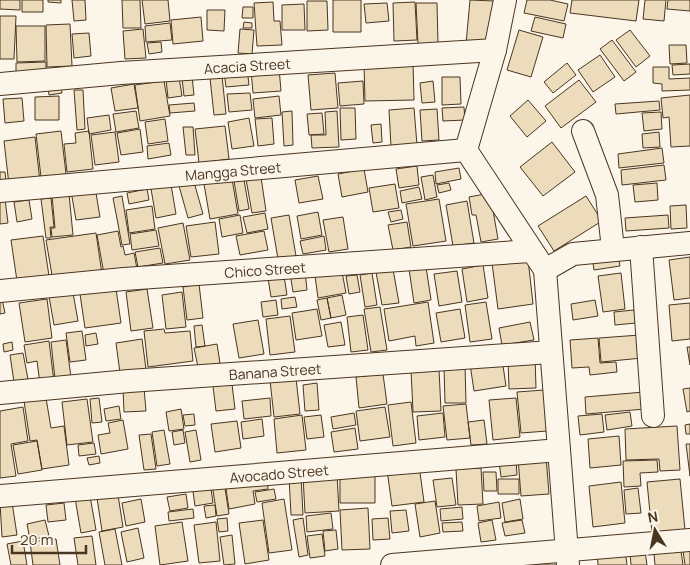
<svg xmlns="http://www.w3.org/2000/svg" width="690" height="565" font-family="Manrope,sans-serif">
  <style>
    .building { fill: #ecdcbc; stroke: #4a3520 }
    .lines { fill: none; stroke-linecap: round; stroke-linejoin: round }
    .minor-casing { stroke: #4a3520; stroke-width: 24 }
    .minor { stroke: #fbf6e9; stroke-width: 22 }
    .labels { text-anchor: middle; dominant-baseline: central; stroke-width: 4; stroke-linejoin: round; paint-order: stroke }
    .street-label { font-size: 14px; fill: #4a3520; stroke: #fbf6e9 }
  </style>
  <rect width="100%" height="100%" fill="#fbf6e9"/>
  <path class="building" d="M0 0H20V10L0 9Z
    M22 0H43V12H22Z
    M48 0H61V3L48 2Z
    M72 0H85L86 20 74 21Z
    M122 0H140L141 28H123Z
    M142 0H168L170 21 145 24Z
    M333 0H361V32H333Z
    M470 0 494 1 490 46 466 44Z
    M527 0H550L568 4 564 21 524 13Z
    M572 0H639L636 21 570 13Z
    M645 0H666L664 21 643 19Z
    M668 0H690V11L667 9Z
    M307 1H327L328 30 307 31Z
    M273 2 274 21H280L282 45 257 46 254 3Z
    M415 2 417 40 394 41 393 3Z
    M387 3 389 21 366 23 364 4Z
    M416 3H437L438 43 418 44Z
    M304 4 305 30H282V5Z
    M243 7H253V18H242Z
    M207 10H225L224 31 207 30Z
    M0 16H16L14 59H0Z
    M201 17 203 41 173 44 171 20Z
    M535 17 566 24 563 38 531 31Z
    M244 22 252 23V28H243Z
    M170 23 172 40 146 42 145 26Z
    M70 24 72 66 47 67 46 25Z
    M16 26H45V61L17 62Z
    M143 29 146 58 125 59 123 31Z
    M240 29 254 30 252 54 238 53Z
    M519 30 543 37 531 77 507 70Z
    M630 30 650 56 636 67 616 40Z
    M89 33 91 56 74 58 72 34Z
    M612 40 636 72 624 81 600 49Z
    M161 42 162 52 149 54 147 43Z
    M669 45H686L687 63 670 64Z
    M600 55 615 77 593 92 578 70Z
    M46 62V72L16 73V63Z
    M413 63 414 100 365 101 364 64Z
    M567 63 576 75 553 93 544 82Z
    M690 64V74L673 75 672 65Z
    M653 67H669V79L690 78V90L662 91V84L653 83Z
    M247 68 249 85 226 87 224 71Z
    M279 68 281 91 253 93 251 70Z
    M335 73 338 108 311 110 308 75Z
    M192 76 194 95 184 96 182 78Z
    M222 76 226 114 214 115 210 78Z
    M179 77 182 96 168 98 166 79Z
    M442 77H460L461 104 442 105Z
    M579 80 596 102 561 128 545 106Z
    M164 81 170 116 140 121 135 85Z
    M363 81 364 104 340 106 338 83Z
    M433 81 435 102 422 103 420 83Z
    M134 84 138 108 115 111 111 88Z
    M61 86 62 93 49 95 48 87Z
    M74 90H83L85 129 77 130Z
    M250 93 252 110 229 112 227 94Z
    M690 95V146L671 147 669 117 663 118 661 98Z
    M59 96V120H35V97Z
    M279 96 281 115 255 118 253 99Z
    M22 98 24 121 5 123 3 99Z
    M528 100 546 121 527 137 510 116Z
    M659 101 660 110 616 114 615 104Z
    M194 103 195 111 170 113 169 105Z
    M464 107 465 120 443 121 442 108Z
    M340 108H355L356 139 341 140Z
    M414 108 417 145 391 147 389 110Z
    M437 109 439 140 422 141 420 110Z
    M136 111 139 128 116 132 113 114Z
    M292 111 293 145 284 146 282 112Z
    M337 111 339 147 312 148 311 135H326L325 112Z
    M661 112 662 129 644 131 642 113Z
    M322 113 324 134 309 135 307 114Z
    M109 115 111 130 89 134 87 118Z
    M249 118 254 146 232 149 228 122Z
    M272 118 274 144 258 146 255 119Z
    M165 119 168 141 148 144 145 122Z
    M381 124 382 142 373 143 371 125Z
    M225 126 229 159 199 163 195 129Z
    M183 127H193L195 155H186Z
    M140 129 143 152 121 155 117 133Z
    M61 131 66 174 41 177 36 134Z
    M89 131 93 169 67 172 64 144 76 143 75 133Z
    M115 132 119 162 95 165 91 135Z
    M659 132 660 147 643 148 642 134Z
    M35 137 40 182 9 185 4 141Z
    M552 142 575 172 543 196 520 167Z
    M169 143 171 155 148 159 147 146Z
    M662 148 664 163 619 168 618 154Z
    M664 165 666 180 622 185 621 170Z
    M417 166 419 185 399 188 396 169Z
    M459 168 461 179 436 184 435 172Z
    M364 169 368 192 342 197 338 174Z
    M0 172H5L6 181 0 182Z
    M243 174 249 209 239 211 233 175Z
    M433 175 437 197 425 200 421 177Z
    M318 176 323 199 299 203 295 180Z
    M261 177 266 211 252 213 246 179Z
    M170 179 176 214 156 218 150 183Z
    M232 179 238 214 210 219 204 184Z
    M194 182 203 214 188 218 179 186Z
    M449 183 451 190 439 193 437 185Z
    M657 183 658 200 635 202 633 185Z
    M395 184 399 208 373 212 369 188Z
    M95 187 100 217 76 220 71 191Z
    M419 187 422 199 402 203 400 191Z
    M147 189 149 200 129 204 127 193Z
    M490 193 498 239 481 242 476 215H472L469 197Z
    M69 194 73 235 52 237 51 228H55L52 196Z
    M122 196 130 244 122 245 113 198Z
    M586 196 602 221 554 251 538 226Z
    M51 198 54 227H50L51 238H46L41 199Z
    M5 199 8 223 0 224V200Z
    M439 199 446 241 413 246 406 204Z
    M29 200 32 219 17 222 14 202Z
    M467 201 474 243 453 246 446 205Z
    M686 205 687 228 671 229 670 206Z
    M152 206 155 229 129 233 126 210Z
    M401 210 403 219 391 222 388 212Z
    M318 212 322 235 301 239 297 216Z
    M265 213 268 229 247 233 243 217Z
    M240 215 243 233 222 237 219 219Z
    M289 215 296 256 278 259 271 218Z
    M668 215 669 228 626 231 625 218Z
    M343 217 348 249 329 252 323 220Z
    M215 222 219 254 191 257 186 226Z
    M407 222 411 247 393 250 388 225Z
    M183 223 190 260 165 264 158 228Z
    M156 230 159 246 132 250 130 234Z
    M118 231 121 247 123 246 125 255 134 253 137 269 104 274 97 235Z
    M264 231 268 250 240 255 236 236Z
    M96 233 102 274 53 281 46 240Z
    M43 236 49 276 17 281 11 240Z
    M324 236 326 250 303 254 300 241Z
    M160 248 163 263 138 267 135 252Z
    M618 253 620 266 594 270 592 256Z
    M690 257V298L674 300 669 260Z
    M528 259 533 304 498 309 492 263Z
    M425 260 431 300 414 303 408 262Z
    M483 265 488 298 467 302 462 269Z
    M393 269 399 303 382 305 376 272Z
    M305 271 307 290 293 292 290 273Z
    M457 271 462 302 439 306 434 274Z
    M342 272 346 293 318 298 315 276Z
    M372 273 377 305 365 307 360 275Z
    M621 273 625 309 603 312 598 276Z
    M357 275 360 292 349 294 346 276Z
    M284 276 287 295 271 297 268 278Z
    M199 284 203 318 187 320 183 287Z
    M72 287 78 321 54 325 48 291Z
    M116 289 121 323 85 328 80 294Z
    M147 289 153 328 131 331 126 292Z
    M182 292 186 327 166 329 162 295Z
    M342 295 346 315 331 318 327 298Z
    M295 297 297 307 282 309 281 299Z
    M327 298 331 318 321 320 317 300Z
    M0 299H2L5 313 0 314Z
    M47 299 52 338 25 342 19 303Z
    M276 300 278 315 263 317 261 302Z
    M595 300 598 316 573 320 571 304Z
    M428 302 434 343 416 346 415 336 389 341 384 309Z
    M486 302 492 339 470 342 465 305Z
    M690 303V339L672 341 669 305Z
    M380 307 387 350 371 352 364 309Z
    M317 309 322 336 296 340 292 313Z
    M460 309 465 338 441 342 436 313Z
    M634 310 636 323 615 325 614 312Z
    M363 315 368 350 351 352 347 317Z
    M290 316 295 352 270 355 266 319Z
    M258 320 264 354 239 358 233 324Z
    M341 322 345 345 328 347 324 325Z
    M530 322 534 340 502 345 499 328Z
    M202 325 205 346 196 347 194 326Z
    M164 329 165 333 190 331 193 361 148 367 144 331Z
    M82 331 86 360 70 362 66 333Z
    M96 333 98 344 86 346 85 335Z
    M640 335 642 358 601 362 599 338Z
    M598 338 600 363 616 362 617 372 590 375 589 367 572 368 570 340Z
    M142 339 146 369 120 373 116 343Z
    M66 340 71 377 55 379 51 342Z
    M49 341 54 382 40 384 37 361 27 363 24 345Z
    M12 342 13 350 4 352 3 344Z
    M217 344 220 363 198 367 194 348Z
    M687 347H690V365Z
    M23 353 28 379 14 382 10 355Z
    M535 357 536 388 509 389 508 358Z
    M502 359 506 386 474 391 470 364Z
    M465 365 466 403H445L444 366Z
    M439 369 441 411 413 412 411 370Z
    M383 374 387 404 359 408 356 377Z
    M231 376 235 409 216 411 212 378Z
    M296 378 300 414 274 417 270 380Z
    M317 383 319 410 305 411 303 385Z
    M144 388 146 411 124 412 123 389Z
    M690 388V411L687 412 683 389Z
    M544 390 547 431 521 433 517 392Z
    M644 392 645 409 586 414 585 397Z
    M46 398 51 428 64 426 69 465 42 469 37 440 30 441 24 401Z
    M99 398 102 422 92 423 90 399Z
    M270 398 271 416 244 419 242 401Z
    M516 398 520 437 493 440 489 400Z
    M87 399 93 442 67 445 62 402Z
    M411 402 416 443 393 446 388 405Z
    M466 404 470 438 447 440 443 406Z
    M119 406 121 419 106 421 104 409Z
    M23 407 28 441 11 444 16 476 0 478V411Z
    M385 407 390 437 360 441 356 411Z
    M181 409 184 429 169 431 166 412Z
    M630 412 632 426 607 430 605 415Z
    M354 413 356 425 333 429 331 417Z
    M443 413 445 437 419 440 417 416Z
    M194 414 195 425 185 426 183 415Z
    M602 414 604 432 580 435 578 416Z
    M302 415 306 450 277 453 274 419Z
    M321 415 324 437 307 439 304 417Z
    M262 419 264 436 243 439 241 422Z
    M123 420 128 449 101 454 98 435 110 433 108 423Z
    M484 420 487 444 471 445 468 422Z
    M237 421 241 448 215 452 211 424Z
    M690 424V434H686L685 425Z
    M677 426 680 470 660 471 659 459 626 460 625 429Z
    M355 428 358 449 334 452 331 432Z
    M164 430 170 464 157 466 152 432Z
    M183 430 185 443 174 445 172 432Z
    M196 430 201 460 190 462 185 432Z
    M151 434 156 469 144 470 139 435Z
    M619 436 621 465 590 468 588 439Z
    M37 441 42 470 18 474 13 445Z
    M94 443 96 454 79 456 78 445Z
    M686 444H690V476Z
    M99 456 100 463 89 465 87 458Z
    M546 456 549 494 521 496 518 458Z
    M516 460 517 475 501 477 499 461Z
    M657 460 658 472 640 473 641 486 624 487 623 461Z
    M419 465 424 502 392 506 387 470Z
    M481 468 483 504 458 505 456 469Z
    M340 470 375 471V503H340Z
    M483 472H496L497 491H484Z
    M337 474 339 511 305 513 303 476Z
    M267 476 268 489 253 491 255 504 229 509 225 482Z
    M301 476 303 515H291L289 477Z
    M452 478 456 505 437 507 433 480Z
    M498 479H519V494H498Z
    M680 479 685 530 652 533 647 482Z
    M210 481 213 503 195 506 192 484Z
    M224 482 229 514 217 516 212 484Z
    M621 482 625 523 593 527 589 486Z
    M638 488 641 513 626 514 624 490Z
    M274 489 276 499 257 502 255 492Z
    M186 494 188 508 170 511 167 497Z
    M118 495 123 527 102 531 97 498Z
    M90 496 96 530 81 533 75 498Z
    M141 499 145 522 126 526 122 503Z
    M284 499 292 550 269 553 262 503Z
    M520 499 523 519 505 522 502 503Z
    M435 501 440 533 420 537 415 504Z
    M12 502 17 535 2 537 0 503Z
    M499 502 501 518 479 521 477 506Z
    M64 503 66 520 48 522 46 505Z
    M215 505 216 516 206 518 204 506Z
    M462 507 463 519 441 521 440 509Z
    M368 508 370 549 342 550 340 510Z
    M193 509 194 518 169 521 168 512Z
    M406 510 409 531 392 533 390 511Z
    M331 513 333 529 307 532 306 516Z
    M227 518 228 531 219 532 217 519Z
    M303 518 308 555 299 557 293 520Z
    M388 518 390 539 373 540 372 519Z
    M45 520 49 536 30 540 27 524Z
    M263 520 269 560 245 564 239 523Z
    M492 520 496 540 481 542 478 523Z
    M522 520 525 533 505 536 502 523Z
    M182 522 188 561 160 565 155 526Z
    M216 522 220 561 199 563 194 525Z
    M462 522 463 531 443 532 442 523Z
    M138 528 144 558 127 562 121 532Z
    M115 529 122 565H105L99 532Z
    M336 530 338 549 325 551 323 531Z
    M322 534 325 556 310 558 307 536Z
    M232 535 235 564 224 565 220 537Z
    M92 536 96 565H78L74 538Z
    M56 539 60 565H33L30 542Z
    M23 541 27 565H11L7 544Z
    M625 549 627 565H598L597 551Z
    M690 549V565H685L683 550Z
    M645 551 647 565H631L630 553Z
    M681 551 683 565H655L654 554Z
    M560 560V565H507Z"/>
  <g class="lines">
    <defs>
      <g id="minor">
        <path d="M505 0 495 50 466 150 545 270 568 565"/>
        <path id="s1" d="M0 84 121 73 495 50"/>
        <path d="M583 131 607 195 613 249"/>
        <path id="s2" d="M0 191 466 150"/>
        <path d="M641 247 653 416"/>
        <path d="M545 270 573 254 690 243"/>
        <path id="s3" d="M0 291 124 279 531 251"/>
        <path id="s4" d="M0 393 129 381 551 352"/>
        <path id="s5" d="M0 496 559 450"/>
        <path d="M392 565 690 540"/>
      </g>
    </defs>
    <use href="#minor" class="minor-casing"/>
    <use href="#minor" class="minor"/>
  </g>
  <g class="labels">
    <g class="street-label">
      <text stroke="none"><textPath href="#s1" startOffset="248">Acacia Street</textPath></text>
      <text stroke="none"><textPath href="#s2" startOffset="234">Mangga Street</textPath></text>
      <text stroke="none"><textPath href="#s3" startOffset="266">Chico Street</textPath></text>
      <text stroke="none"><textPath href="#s4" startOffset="276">Banana Street</textPath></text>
      <text stroke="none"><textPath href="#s5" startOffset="280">Avocado Street</textPath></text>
    </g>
  </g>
  <g transform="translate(655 530) rotate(350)" stroke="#fbf6e9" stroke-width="4" paint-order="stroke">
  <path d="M0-4L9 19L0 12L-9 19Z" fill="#4a3520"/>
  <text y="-8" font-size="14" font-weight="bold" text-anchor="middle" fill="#4a3520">N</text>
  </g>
  <path d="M12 545v8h74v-8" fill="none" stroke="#4a3520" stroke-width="2.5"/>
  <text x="20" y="545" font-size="15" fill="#4a3520" stroke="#fbf6e9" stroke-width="4" paint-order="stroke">20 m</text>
</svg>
